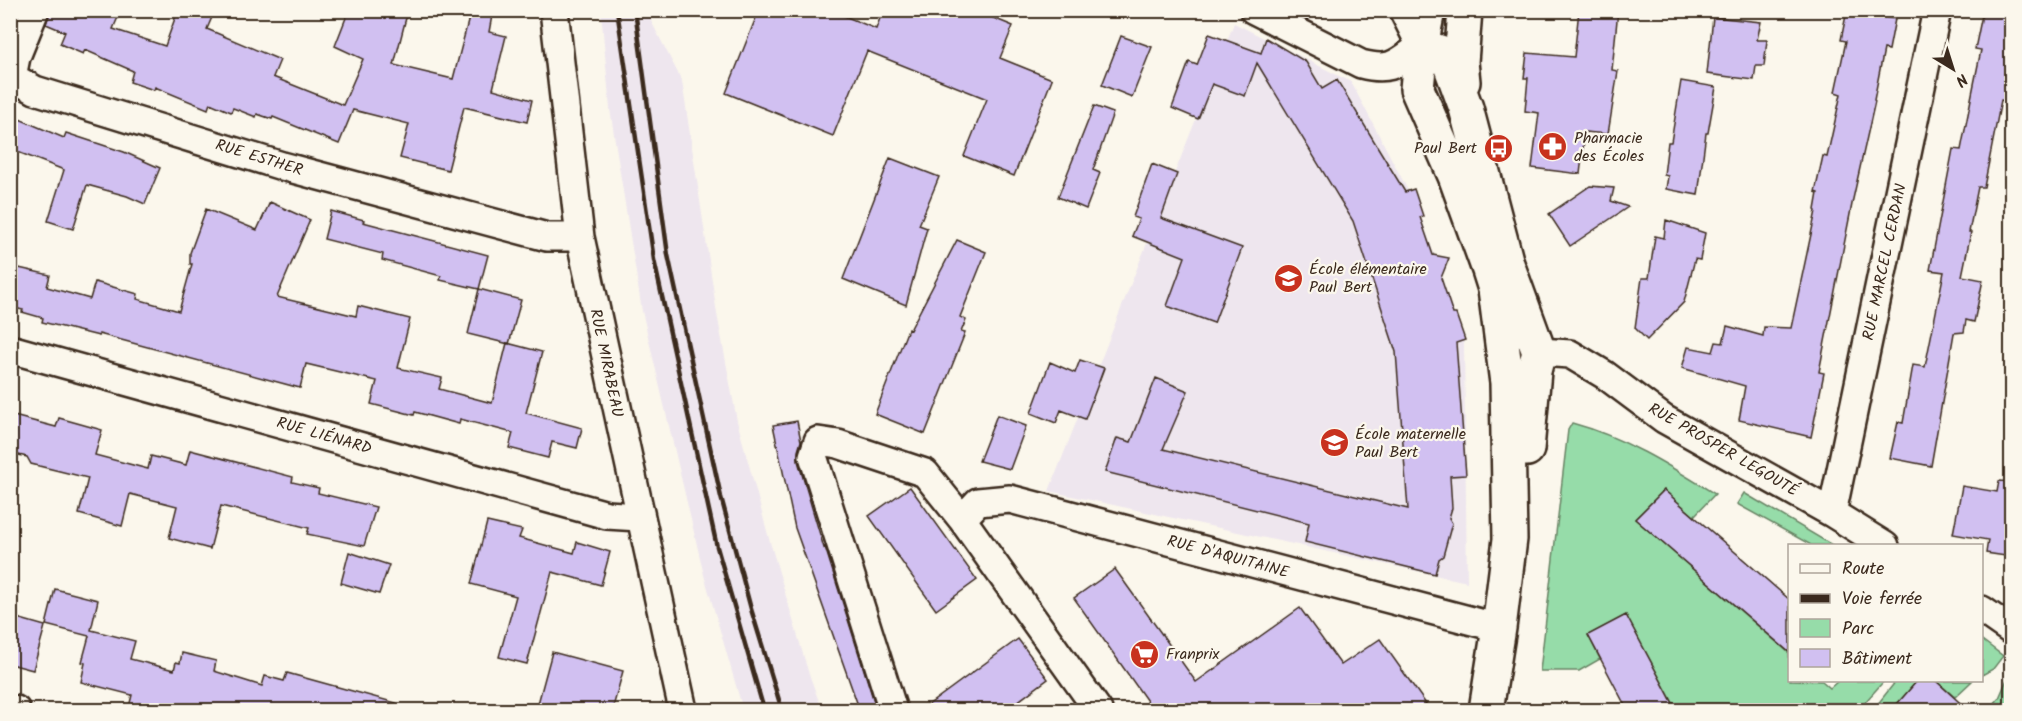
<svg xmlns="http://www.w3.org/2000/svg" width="2022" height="721" font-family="Kalam,sans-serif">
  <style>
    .built { fill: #eee6ee }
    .green { fill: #96dca9; stroke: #688364; stroke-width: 1.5 }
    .building { fill: #d1c0f1; stroke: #3b2a1e; stroke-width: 1.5 }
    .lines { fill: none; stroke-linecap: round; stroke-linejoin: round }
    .minor-casing { stroke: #3b2a1e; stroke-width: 32 }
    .secondary-casing { stroke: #3b2a1e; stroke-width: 38 }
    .minor { stroke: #fbf7ec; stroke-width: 27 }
    .secondary { stroke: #fbf7ec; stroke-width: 33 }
    .rail { stroke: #3b2a1e; stroke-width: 4.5 }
    .labels { text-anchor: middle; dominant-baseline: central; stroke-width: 4.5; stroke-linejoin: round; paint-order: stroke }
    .poi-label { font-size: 16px; fill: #3b2a1e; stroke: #fbf7ec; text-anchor: start }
    .street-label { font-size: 16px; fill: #3b2a1e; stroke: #fbf7ec }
  </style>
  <rect width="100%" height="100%" fill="#fbf7ec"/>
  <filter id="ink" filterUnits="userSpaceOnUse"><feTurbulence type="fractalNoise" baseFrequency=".0167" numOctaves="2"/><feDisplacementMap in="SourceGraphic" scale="12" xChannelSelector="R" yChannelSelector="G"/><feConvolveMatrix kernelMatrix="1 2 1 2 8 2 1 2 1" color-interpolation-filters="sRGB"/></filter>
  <g filter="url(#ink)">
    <path class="built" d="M601 11H650L651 21 682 81 717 314 737 421 768 535 808 671 822 710H743L741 703 704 575 642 311 610 109Z
      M1234 23 1351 82 1420 213 1464 343 1467 582 1049 491Z"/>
    <path class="green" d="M1572 423C1624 437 1670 466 1715 494L1694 516 1664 490 1635 519 1789 653 1790 680 1822 681 1830 688 1838 681H1884L1858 710H1677L1626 615 1588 635 1600 659 1579 671H1540L1568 430Z
      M1744 493 1832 545H1811L1737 504Z
      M1982 640 2003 656 1993 669 1982 675Z
      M2011 670V710H1989L1999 698Z
      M1896 681H1917L1896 705 1901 710H1873Z
      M1936 681H1972L1955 697Z"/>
    <path class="building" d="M50 10H121L113 29 165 46 178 10H215L207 29 280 60 273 77 343 105 363 59 335 46 349 10H408L394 65 453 79 471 10H493L489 32 506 36 493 89 532 100 527 122 464 107 448 170 400 158 409 124 353 110 339 144 273 117 272 119 257 114 256 117 233 108 231 112 210 103 208 109 155 87 154 90 130 82 133 71 85 50 83 54 60 44 65 32 46 24Z
      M759 10H830L876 29 883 10H974L1013 26 1000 58 1052 79 1014 176 964 156 987 99 867 51 833 136 726 93Z
      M1579 10H1618L1612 70 1618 71 1608 134 1585 132 1580 174 1532 168 1539 113 1525 111 1528 78H1524L1527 53 1574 57Z
      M1847 10 1895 19 1889 50 1884 49 1874 100 1875 101 1853 199 1819 372 1824 373 1811 437 1739 420 1745 386 1682 368 1688 347 1713 352 1716 342 1723 343 1727 326 1763 336 1764 327 1791 328 1816 211 1815 210 1818 193 1815 192 1823 156 1827 157 1841 94 1835 92 1846 41 1841 40Z
      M1983 10H2012V83L2008 101 2001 100 1984 187H1978L1969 232H1971L1962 276 1983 280 1974 322 1966 320 1964 332 1954 333 1931 466 1890 458 1898 422 1903 423 1913 365 1925 367 1944 272 1930 270 1953 149 1961 150 1972 94 1981 50 1975 49Z
      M1713 17 1761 22 1757 40H1767L1764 66H1756L1754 80 1707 74Z
      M1209 34 1261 53 1266 38 1306 62 1322 89 1337 80 1405 192 1414 189 1423 216 1420 217 1433 255 1449 258 1441 278 1453 314H1456L1465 340 1456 343 1466 475 1450 476 1452 508 1449 518 1452 523 1443 556 1439 559 1435 574 1305 542 1309 523 1105 472 1117 438 1131 442 1156 378 1188 391 1163 449 1408 509 1396 352 1353 221 1257 63 1245 96 1212 84 1198 119 1172 108 1189 62 1197 65Z
      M1121 36 1152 47 1132 97 1102 85Z
      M1681 81 1716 87 1708 133H1706L1698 195 1666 189 1668 176 1664 175 1668 142H1671Z
      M1094 106 1113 113 1093 170 1100 173 1086 209 1058 197Z
      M10 115 64 138 66 133 124 152 160 168 145 204 127 196 87 185 73 229 48 221 64 170 10 149Z
      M890 158 939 177 919 225 927 228 906 305 843 279Z
      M1152 164 1177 174 1161 218 1242 248 1214 323 1167 306 1185 257 1132 236 1139 219 1133 217Z
      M1590 186 1614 188 1611 201 1628 207 1570 246 1549 214Z
      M270 202 310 220 277 297 356 316 358 306 410 319 398 368 442 378 439 389 492 403 507 343 542 352 526 413 582 428 577 448 552 442 548 458 509 448 513 433 460 419 459 424 415 412 414 415 371 404 377 381 306 364 300 388 99 334V336L42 322 43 318 22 312 23 310 10 307V266L50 275 47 287 90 299 95 282 138 294 137 299 179 311 192 264H190V253L206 209 257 230Z
      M331 211 364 220 363 222 488 255 479 289 440 280 441 276 382 260 383 254 324 239Z
      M1666 220 1705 233 1700 260 1695 259 1684 302 1647 340 1635 328 1642 278H1649L1655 236 1664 238Z
      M957 240 986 252 960 317 966 320 961 332 965 333 925 434 875 414 908 329 910 330Z
      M479 289 521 300 509 344 468 334Z
      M1080 360 1104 368 1085 419 1061 410 1056 423 1031 413 1050 362 1075 373Z
      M10 415 56 427 59 418 102 430 95 455 148 469 151 456 186 465 190 450 293 477 292 482 319 488 318 493 376 507 364 546 307 534 309 528 221 506 210 549 169 538 177 506 130 494 122 526 79 514 88 478 31 464 27 457 10 453Z
      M997 415 1026 426 1010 469 979 461Z
      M797 421 801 441 798 451V461L824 548 825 547 877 711H860L795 528 773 425Z
      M1999 481 2012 482V557L1986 553 1988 540 1953 534 1962 486 1997 492Z
      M910 487 977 580 936 610 869 516Z
      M1664 490 1790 600V653L1635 519Z
      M487 522 522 530 519 538 574 553 577 542 610 552 601 585 552 572 527 664 499 657 516 596 471 584Z
      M349 552 389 565 379 594 341 583Z
      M1115 569 1196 682 1300 608 1341 665 1380 639 1431 711H1154L1074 598Z
      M55 589 98 600 91 630 135 641 130 659 174 670 176 662 180 663 182 653 216 661 214 671 262 686 265 676 284 681 287 673 396 703 395 711H142L129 707 132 695 81 682 85 663 82 662 89 636 46 625Z
      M1626 615 1677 711H1628L1588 635Z
      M10 616 45 626 33 670 10 664Z
      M1018 639 1048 679 1005 711H920Z
      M552 652 623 671 612 711H536Z
      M1917 681H1936L1969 711H1891Z"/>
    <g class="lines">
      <defs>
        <path id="minor" d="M35 10 16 57 12 77 35 90 282 166 547 237H580
          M554 10 580 237 683 710
          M1254 10 1361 64C1392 72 1397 63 1421 46L1403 10
          M10 349 607 515 639 517
          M1539 352 1570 354 1605 375 1664 419 1832 513 1885 546
          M1832 513 1937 10
          M1982 610 2012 631
          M10 709 16 710
          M893 710 813 456 818 441 838 444 925 473 962 519
          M1098 710 962 519 978 502 1010 499 1499 628"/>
        <path id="secondary" d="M1428 10 1421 46 1417 89 1455 176 1489 270 1495 289 1507 383 1510 539 1499 628 1486 710
          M1421 46 1446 54 1466 108 1507 264 1539 352
          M1463 82 1461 62 1465 10
          M1527 449 1534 371 1539 352"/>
      </defs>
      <use href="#minor" class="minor-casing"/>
      <use href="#secondary" class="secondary-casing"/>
      <use href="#minor" class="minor"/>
      <use href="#secondary" class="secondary"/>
      <path class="rail" d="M617 10 654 260 717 547 764 710
        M635 10 668 255 721 497 751 609 782 710"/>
    </g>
  </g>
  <defs>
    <symbol id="pharmacy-disc" viewBox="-11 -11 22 22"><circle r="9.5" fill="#c8321e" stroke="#fbf7ec"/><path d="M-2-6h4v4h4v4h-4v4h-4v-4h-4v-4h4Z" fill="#fff"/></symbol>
    <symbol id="bus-disc" viewBox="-11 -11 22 22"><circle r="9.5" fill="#c8321e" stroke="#fbf7ec"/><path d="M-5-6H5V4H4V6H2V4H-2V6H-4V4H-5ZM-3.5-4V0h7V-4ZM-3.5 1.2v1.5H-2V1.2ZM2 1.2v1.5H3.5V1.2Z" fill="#fff"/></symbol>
    <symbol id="school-disc" viewBox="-11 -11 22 22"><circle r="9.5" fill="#c8321e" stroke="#fbf7ec"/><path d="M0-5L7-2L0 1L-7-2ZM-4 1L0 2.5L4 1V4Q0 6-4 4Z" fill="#fff"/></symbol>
    <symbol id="supermarket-disc" viewBox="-11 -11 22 22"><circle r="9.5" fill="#c8321e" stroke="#fbf7ec"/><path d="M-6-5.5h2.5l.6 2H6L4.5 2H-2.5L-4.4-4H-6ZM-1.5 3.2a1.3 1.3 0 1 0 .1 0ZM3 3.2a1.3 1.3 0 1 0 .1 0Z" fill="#fff"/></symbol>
  </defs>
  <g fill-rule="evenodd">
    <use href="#pharmacy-disc" x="1536" y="130" width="33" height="33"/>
    <use href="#bus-disc" x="1482" y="132" width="33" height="33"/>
    <use href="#school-disc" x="1272" y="262" width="33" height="33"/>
    <use href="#school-disc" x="1318" y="426" width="33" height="33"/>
    <use href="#supermarket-disc" x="1128" y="638" width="33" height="33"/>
  </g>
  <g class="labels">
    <g class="poi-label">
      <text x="1574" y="138">Pharmacie<tspan x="1574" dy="18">des Écoles</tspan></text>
      <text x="1477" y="148" text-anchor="end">Paul Bert</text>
      <text x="1309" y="269">École élémentaire<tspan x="1309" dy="18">Paul Bert</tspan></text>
      <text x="1355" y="434">École maternelle<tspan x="1355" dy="18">Paul Bert</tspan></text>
      <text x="1166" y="654">Franprix</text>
    </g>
    <g class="street-label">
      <text transform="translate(259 158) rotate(17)">RUE ESTHER</text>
      <text transform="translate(1885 262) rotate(-78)">RUE MARCEL CERDAN</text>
      <text transform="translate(606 363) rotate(78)">RUE MIRABEAU</text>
      <text transform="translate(324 436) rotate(16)">RUE LIÉNARD</text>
      <text transform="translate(1723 450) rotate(30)">RUE PROSPER LEGOUTÉ</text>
      <text transform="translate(1228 557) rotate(15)">RUE D'AQUITAINE</text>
    </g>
  </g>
  <rect width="2022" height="721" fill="none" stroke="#fbf7ec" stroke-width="36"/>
  <rect x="18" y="18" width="1986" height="685" fill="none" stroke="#3b2a1e" stroke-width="2" filter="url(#ink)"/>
  <rect x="1788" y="544" width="195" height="138" fill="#fbf7ec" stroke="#aea59a" stroke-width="1.5"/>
  <rect x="1800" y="564" width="30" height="9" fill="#fbf7ec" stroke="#aea59a" stroke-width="1.5"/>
  <text x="1842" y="574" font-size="18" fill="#3b2a1e">Route</text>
  <rect x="1800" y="594" width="30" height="9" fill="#3b2a1e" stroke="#aea59a" stroke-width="1.5"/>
  <text x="1842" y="604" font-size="18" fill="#3b2a1e">Voie ferrée</text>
  <rect x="1800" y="619" width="30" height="18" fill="#96dca9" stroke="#aea59a" stroke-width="1.5"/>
  <text x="1842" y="634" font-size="18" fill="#3b2a1e">Parc</text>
  <rect x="1800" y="649" width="30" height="18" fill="#d1c0f1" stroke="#aea59a" stroke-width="1.5"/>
  <text x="1842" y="664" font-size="18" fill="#3b2a1e">Bâtiment</text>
  <g transform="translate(1953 69) rotate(142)" stroke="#fbf7ec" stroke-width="4.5" paint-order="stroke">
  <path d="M0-4.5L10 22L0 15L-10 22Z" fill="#3b2a1e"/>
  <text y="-9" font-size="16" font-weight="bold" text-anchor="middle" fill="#3b2a1e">N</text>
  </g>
</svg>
